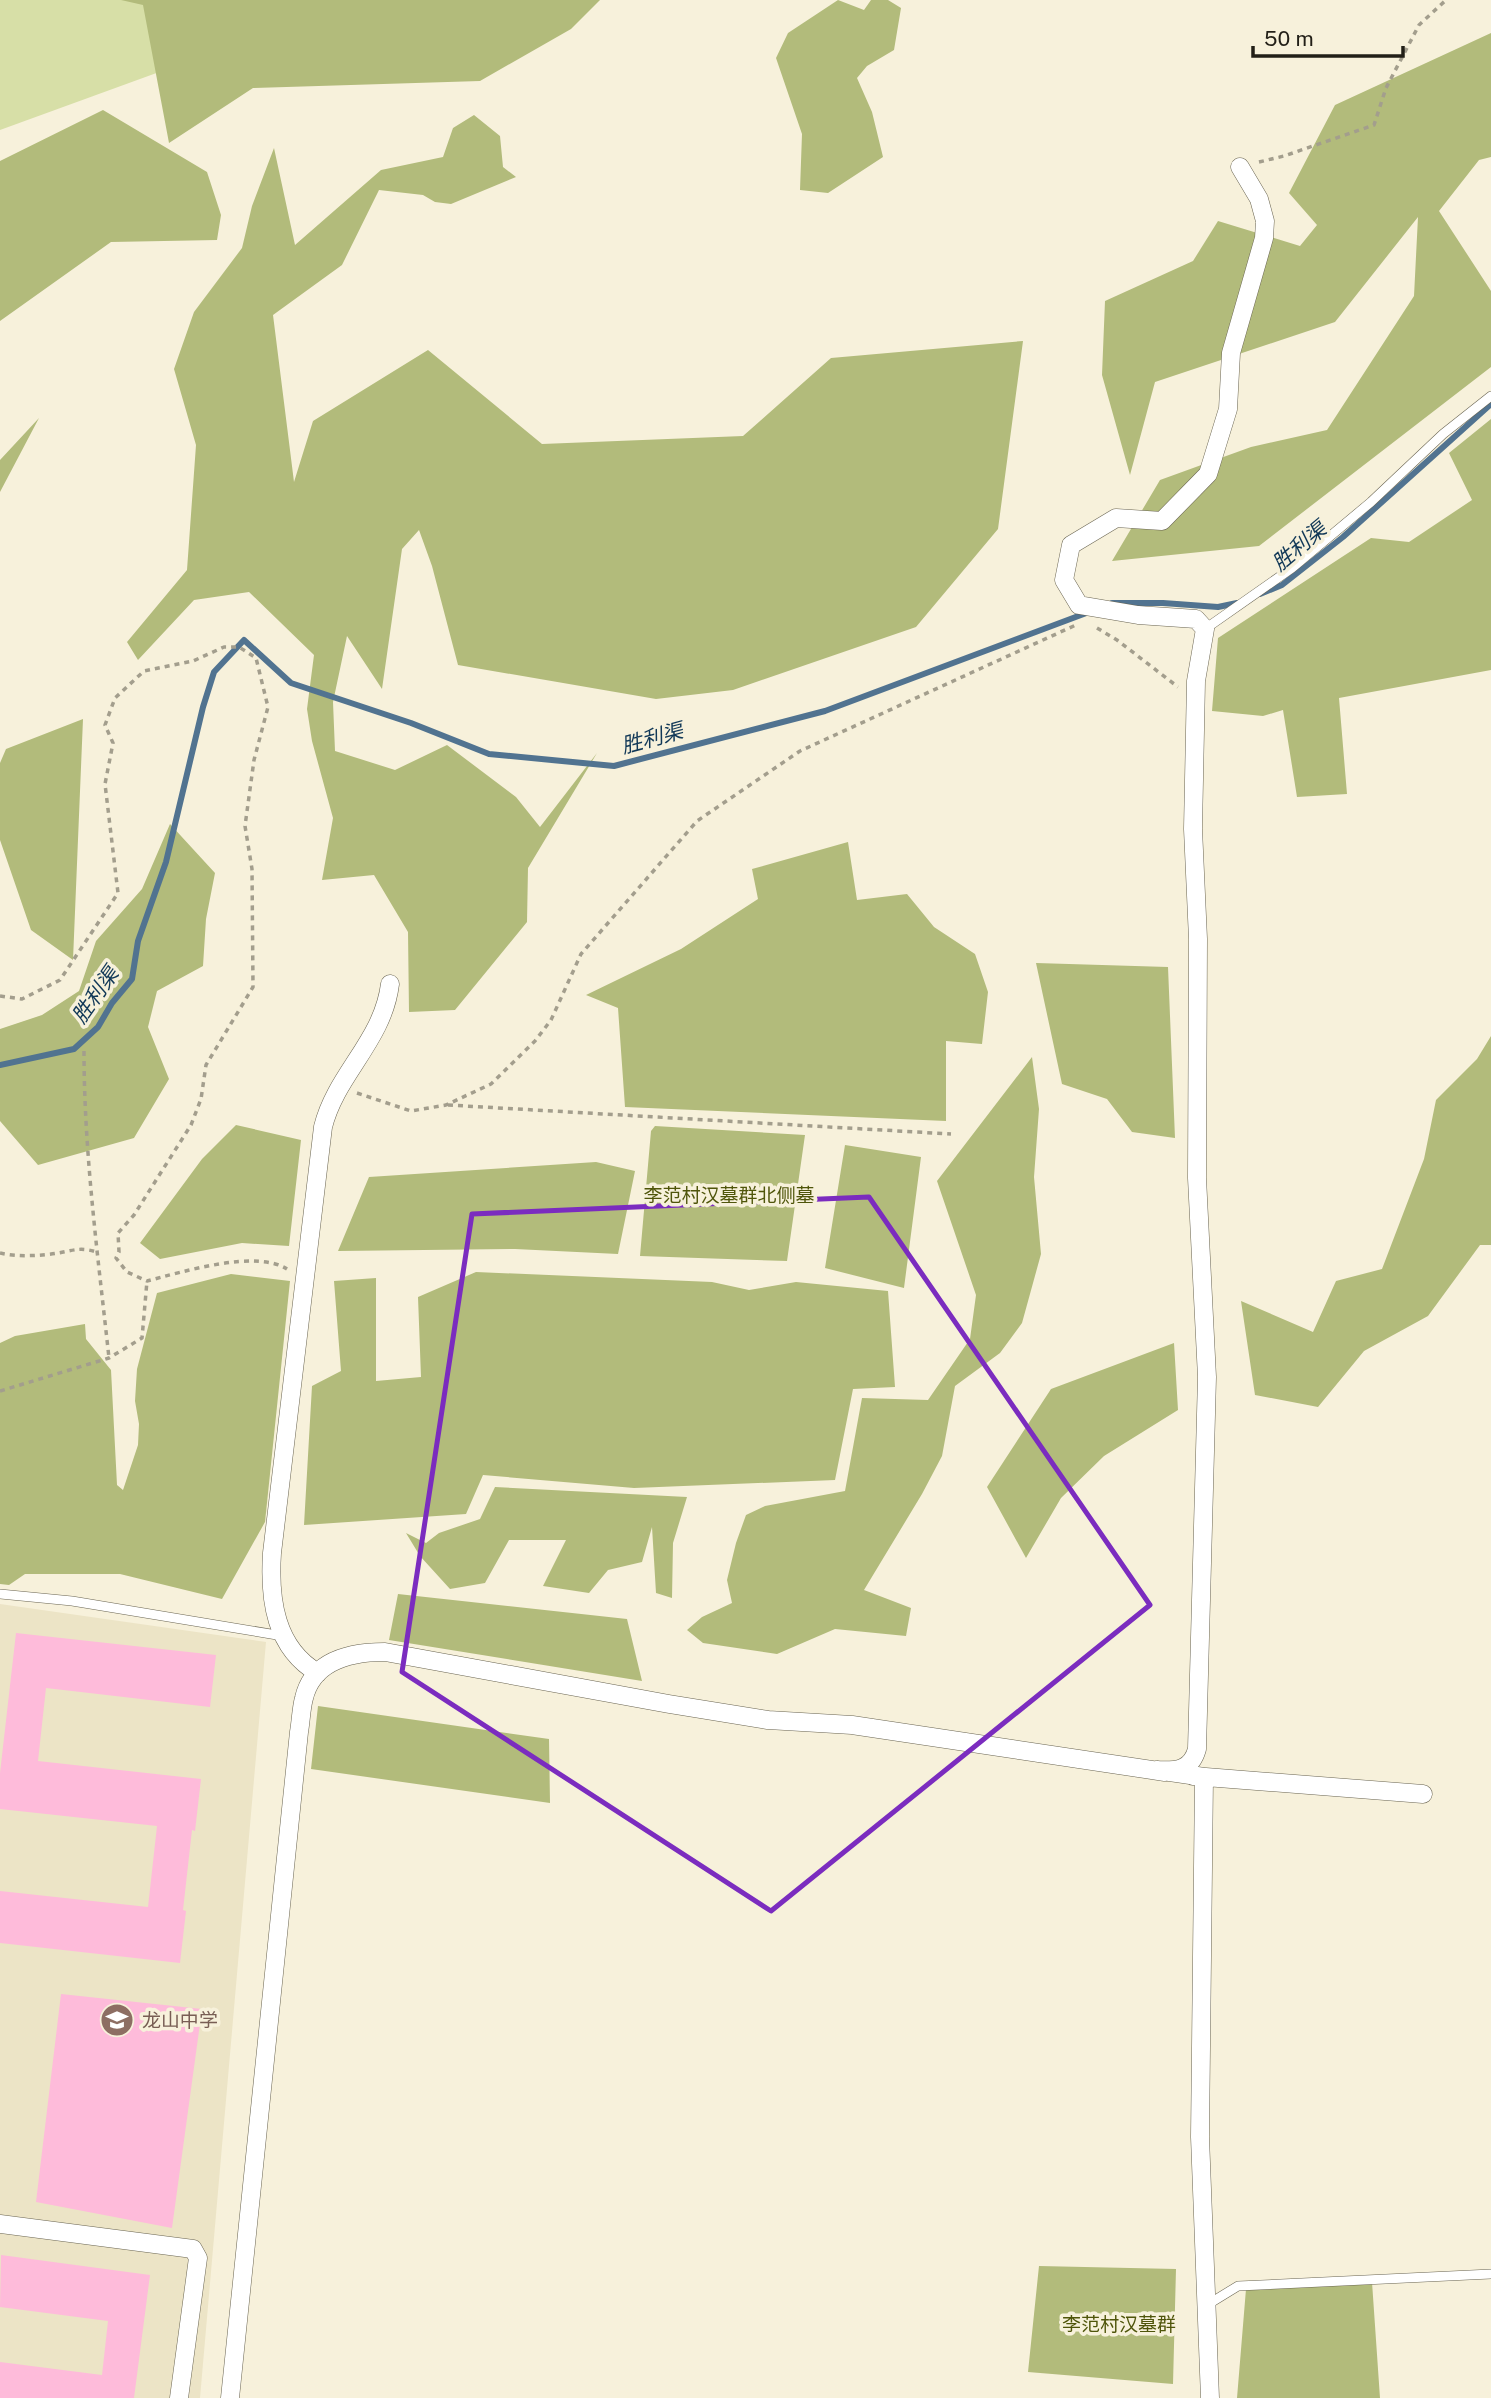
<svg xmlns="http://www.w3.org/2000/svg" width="1491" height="2398" font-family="'Public Sans','Noto Sans SC',sans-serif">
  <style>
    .built { fill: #ece4c6 }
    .green { fill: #d7dfa7 }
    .forest { fill: #b2bb7b }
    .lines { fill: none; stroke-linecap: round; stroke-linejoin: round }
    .stream { stroke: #517390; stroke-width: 6 }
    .building { fill: #febbda }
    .service-casing { stroke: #6a6552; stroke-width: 10 }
    .minor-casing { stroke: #6a6552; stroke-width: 19 }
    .path { stroke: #a39e8d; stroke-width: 3.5; stroke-dasharray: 5 5; stroke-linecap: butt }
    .service { stroke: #fff; stroke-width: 9 }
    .minor { stroke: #fff; stroke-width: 18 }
    .marked { fill: none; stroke: #7b2cbf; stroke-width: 5; stroke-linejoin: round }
    .labels { text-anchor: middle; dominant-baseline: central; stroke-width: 7; stroke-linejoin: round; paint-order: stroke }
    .park-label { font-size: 19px; fill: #4f550a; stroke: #f7f1db }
    .education-label { font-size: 19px; fill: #785e54; stroke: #f7f1db; text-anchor: start }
    .water-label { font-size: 21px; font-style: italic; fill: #113857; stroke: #f7f1db }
  </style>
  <rect width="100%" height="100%" fill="#f7f1db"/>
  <path class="built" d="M0 1604 266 1642 200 2398H0Z"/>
  <path class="green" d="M0 0H357L0 130Z"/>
  <path class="forest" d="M121 0H600L571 29 480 81 253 88 169 143 143 5Z
    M838 0 864 10 871 0H888L901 8 894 50 867 66 857 78 872 112 883 157 828 193 800 190 802 134 776 58 788 33Z
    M1491 33V157L1479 160 1439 211 1491 291V367L1259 546 1112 561 1160 480 1251 447 1327 430 1414 296 1418 217 1335 322 1155 382 1130 475 1102 375 1105 301 1193 261 1218 221 1300 246 1317 225 1289 193 1335 105Z
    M103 110 207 172 221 215 217 240 111 242 0 321V161Z
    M474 115 500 136 503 167 516 177 451 204 435 202 423 195 379 190 342 265 273 315 294 482 313 421 428 350 542 444 743 436 831 358 1023 341 998 529 916 627 733 690 656 699 458 665 432 566 419 530 402 549 382 689 347 636 333 702 335 751 395 770 447 745 516 797 540 827 597 753 528 868 527 922 455 1010 409 1012 408 932 374 875 322 880 333 818 312 741 307 709 314 655 249 592 194 600 138 660 127 642 187 570 196 445 174 369 194 312 242 248 252 206 274 148 295 245 381 170 443 157 453 128Z
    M39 418 0 492V460Z
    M1491 419V670L1339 698 1347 794 1297 797 1283 710 1263 716 1212 711 1218 638 1371 538 1409 542 1472 500 1449 453Z
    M83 719 73 960 31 930 0 840V763L6 749Z
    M170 824 215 873 206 919 203 966 157 991 148 1027 169 1079 134 1138 38 1165 0 1121V1029L42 1015 79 991 96 941 142 889Z
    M848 842 857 900 907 894 934 927 975 954 988 992 982 1044 946 1041V1121L625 1107 618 1008 586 995 681 949 758 899 752 869Z
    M1036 963 1168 967 1175 1138 1132 1132 1107 1099 1062 1084Z
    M1491 1036V1245H1480L1428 1316 1364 1351 1318 1407 1255 1395 1241 1301 1313 1332 1336 1281 1382 1269 1424 1159 1436 1100 1477 1059Z
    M1032 1057 1039 1109 1034 1177 1041 1254 1022 1323 1000 1353 955 1386 942 1456 922 1494 864 1590 911 1608 906 1636 835 1629 777 1654 703 1643 687 1630 702 1617 732 1603 727 1580 736 1543 746 1515 765 1506 845 1491 862 1398 928 1400 970 1339 976 1295 937 1181Z
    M236 1125 301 1140 289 1246 242 1243 160 1259 140 1243 202 1159Z
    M655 1126 805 1135 787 1261 640 1256 651 1131Z
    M845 1145 921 1157 904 1288 825 1268Z
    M596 1162 635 1171 618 1254 515 1249 338 1251 369 1177Z
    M476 1272 712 1282 749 1290 796 1282 888 1291 895 1387 853 1389 835 1480 634 1488 483 1475 466 1514 304 1525 312 1386 341 1371 334 1281 376 1278V1381L421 1377 418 1297Z
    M231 1274 290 1281 265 1522 222 1599 120 1574H25L9 1585 0 1584V1343L15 1336 85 1324 86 1339 111 1370 117 1485 123 1490 138 1445 139 1424 135 1401 137 1369 157 1293Z
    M1174 1343 1178 1410 1104 1456 1061 1498 1026 1558 987 1487 1051 1389Z
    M495 1487 687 1497 673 1543 672 1598 656 1593 652 1527 642 1562 608 1570 589 1593 543 1586 566 1540H509L485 1583 450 1589 420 1556 406 1533 426 1543 439 1533 480 1519Z
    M398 1594 627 1619 642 1681 389 1640Z
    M318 1706 549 1739 550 1803 311 1769Z
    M1039 2266 1176 2269 1173 2384 1028 2372Z
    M1372 2282 1380 2398H1237L1246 2289Z"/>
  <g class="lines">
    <path class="stream" d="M1260 594 1282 585 1343 537 1491 404
      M1112 603H1163L1218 607 1237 603
      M0 1065 74 1049 98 1027 112 1003 132 979 138 941 166 862 203 707 214 672 244 640 291 683 411 723 489 754 614 766 825 711 1089 612"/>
  </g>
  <path class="building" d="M16 1633 216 1655 210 1707 46 1688 38 1761 201 1779 195 1831 192 1830 183 1910 186 1911 180 1963 0 1943V1891L148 1907 157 1826 0 1809V1773Z
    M61 1994 202 2009 172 2228 36 2202Z
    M1 2255 150 2275 134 2398H0V2362L102 2375 108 2321 0 2307Z"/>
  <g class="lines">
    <defs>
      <path id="service" d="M1205 629 1292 568 1371 502 1443 434 1491 396
        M0 1594 72 1601 283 1636
        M1207 2305 1238 2286 1491 2274"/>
      <path id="minor" d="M318 1673C275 1648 269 1599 272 1553L323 1127C336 1074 383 1041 390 984
        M1193 1776 1423 1794
        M0 2224 193 2249 198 2258 179 2398
        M230 2398 299 1732C301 1721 301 1709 304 1698 313 1660 351 1652 385 1652L669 1704 768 1720 852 1725 1165 1772
        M1210 2398 1200 2137 1204 1777 1156 1770C1176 1771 1191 1771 1197 1749L1207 1377 1197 1178 1198 939 1193 829 1196 681 1205 629 1196 619 1138 615 1079 605 1064 580 1071 545 1116 518 1162 521 1208 474 1228 409 1231 353 1264 238 1265 221 1259 199 1240 167"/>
    </defs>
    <use href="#service" class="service-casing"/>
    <use href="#minor" class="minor-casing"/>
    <path class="path" d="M1259 162 1284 156 1374 125 1386 88 1419 25 1446 0
      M1097 628 1117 640 1178 687
      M0 996 22 999 60 980 118 893 105 784 113 743 105 725 115 698 144 671 193 661 224 647H239L256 658 268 707 254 760 245 826 252 869 253 987 206 1065 201 1099 191 1125 134 1215 118 1233 119 1252 116 1258 127 1272 147 1281C182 1272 256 1249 287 1269
      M84 1051C84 1153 98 1257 109 1358
      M357 1093 411 1111 446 1105 491 1084 535 1041 551 1020 581 954 697 821 800 751 1078 624
      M448 1105 951 1134
      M0 1253C17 1257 40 1256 58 1253 75 1250 80 1247 97 1252
      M0 1391 109 1358 142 1338 147 1281"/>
    <use href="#service" class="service"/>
    <use href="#minor" class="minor"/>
  </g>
  <path class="marked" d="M869 1197 1150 1605 771 1911 402 1672 472 1214Z"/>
  <defs>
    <symbol id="school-disc" viewBox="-11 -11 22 22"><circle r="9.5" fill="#8d6e63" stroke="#f7f1db"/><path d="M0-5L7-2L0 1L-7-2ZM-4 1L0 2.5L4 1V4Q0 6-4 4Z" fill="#fff"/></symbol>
  </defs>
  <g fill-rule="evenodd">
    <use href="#school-disc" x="98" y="2001" width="38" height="38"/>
  </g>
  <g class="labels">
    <g class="park-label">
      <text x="729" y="1195">李范村汉墓群北侧墓</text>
      <text x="1119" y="2324">李范村汉墓群</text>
    </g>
    <g class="education-label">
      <text x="142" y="2020">龙山中学</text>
    </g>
    <g class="water-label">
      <text transform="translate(1299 546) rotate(-40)">胜利渠</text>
      <text transform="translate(652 738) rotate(-15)">胜利渠</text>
      <text transform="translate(95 995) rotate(-55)">胜利渠</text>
    </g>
  </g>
  <path d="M1253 46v10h150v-10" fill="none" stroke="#221f17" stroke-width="3.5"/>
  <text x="1264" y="46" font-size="21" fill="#221f17" stroke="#f7f1db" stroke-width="5" paint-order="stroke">50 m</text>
</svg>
